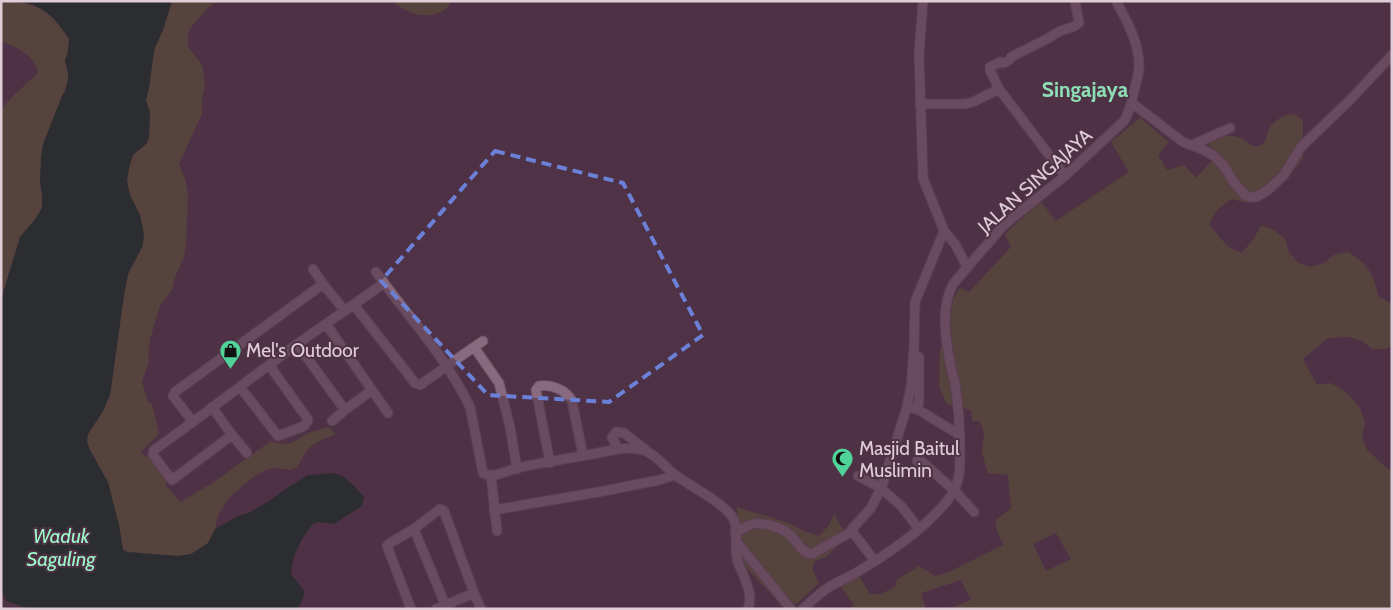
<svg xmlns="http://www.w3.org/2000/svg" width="1393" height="610" font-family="Cabin,sans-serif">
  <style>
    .green { fill: #605a34; fill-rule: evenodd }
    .water { fill: #042818 }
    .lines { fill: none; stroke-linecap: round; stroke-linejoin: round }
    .minor-casing { stroke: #68505f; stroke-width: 11 }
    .minor { stroke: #89697d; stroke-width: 9 }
    .marked { fill: none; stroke: #6b81d8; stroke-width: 4; stroke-dasharray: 10 6; stroke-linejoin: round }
    .labels { text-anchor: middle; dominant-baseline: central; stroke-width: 4; stroke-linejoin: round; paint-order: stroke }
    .street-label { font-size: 19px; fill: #e0cdd8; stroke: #4f3245 }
    .poi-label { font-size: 19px; fill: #e0cdd8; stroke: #4f3245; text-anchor: start }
    .water-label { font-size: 20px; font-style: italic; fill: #9cfbcb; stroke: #4f3245 }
    .quarter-label { font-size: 21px; font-weight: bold; fill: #8cdeb4; stroke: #4f3245 }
  </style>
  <rect width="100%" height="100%" fill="#4f3245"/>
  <path class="green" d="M172 1H222L213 4 208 8 192 26 188 33V47L201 63 203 69 205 86 202 100V114L179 164 185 179 188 193 186 243 184 257 175 277 172 290 160 306 150 339 148 355 149 362 142 382 148 402 152 404 159 434 141 452 146 457H150L167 480 165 484 180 502 211 484 271 441C290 448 293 441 309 433 315 430 323 429 329 427L336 434C314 443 308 444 298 467L290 470 277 468 267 469 249 480 229 498 218 515 215 529 208 543 191 554 178 556 143 554 123 550 119 525 89 448 87 441 88 435 103 411 110 395 124 295 128 274 143 245 140 215 130 195 127 181 129 168 133 155 147 143 149 137 150 112 146 100 149 88 154 50 163 30Z
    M391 1H452C449 5 445 11 441 12 422 20 406 12 391 1Z
    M1 2C37 1 49 10 69 38L68 51 65 61 68 73V80L65 91 62 96 40 182 42 195V208L36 218 20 237 1 300V109L13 96 38 73C35 56 17 46 1 42Z
    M1291 114 1297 116 1303 120V158C1291 173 1271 202 1251 202 1244 203 1237 200 1231 199L1217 210 1209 224 1221 239 1230 248 1242 253 1255 237 1261 225 1274 230 1285 239 1289 252 1298 263 1311 267 1324 263 1334 255 1348 252C1368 264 1374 274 1378 296L1392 304V347L1385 349H1372L1362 341 1349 337 1328 338 1303 359 1317 385 1330 383 1342 389 1353 399 1361 410 1365 423 1362 436 1367 450 1388 469H1392V609H948L971 600 961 580 921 593 926 609H850L854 605 841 587 859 576 870 594H881L895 587 897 580 919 566 935 576 949 572 1003 545 996 528V520L1011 508 1008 475 988 473 982 453 984 433 980 421H972L971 410 947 404 939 387 940 348 952 341C951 322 948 303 960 288L969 292 1011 247 1005 234 1022 218 1041 202 1056 221 1129 172 1111 142 1140 118 1169 142 1158 155 1167 170 1184 165 1196 178 1218 154 1207 143C1218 138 1230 133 1241 138 1247 141 1252 148 1259 146 1267 144 1266 135 1269 129 1273 121 1282 116 1291 114ZM1056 533 1071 559 1046 571 1033 544Z
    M737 507 788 523 806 532 819 536 829 525 834 514 847 537 826 557 815 561 812 568 819 583C810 591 796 607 785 609L740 561Z"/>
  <path class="water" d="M1 1H172L163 30 154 50 149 88 146 100 150 112 149 137 147 143 133 155 129 168 127 181 130 195 140 215 144 234 143 245 128 274 124 295 110 395 103 411 88 434 87 441 89 448 108 482 119 525 123 550 127 552 178 556 191 554 208 543 215 529 238 516 248 513 266 503 290 486 308 475 334 473 344 477 354 486 364 497 362 506 334 524 320 522 313 524C301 539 292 554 291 574L305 592 301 604 297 609H29L6 601 1 589V300L20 237 36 218 42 208V195L40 182 41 156 43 144 62 96 65 91 68 80V73L65 61 68 51 69 39C56 19 44 5 20 2 14 1 7 2 1 1Z"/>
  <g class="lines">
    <defs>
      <path id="minor" d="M923 1 919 55 923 178 944 231 955 244 967 267
        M1132 103 1183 142 1206 151 1214 156 1224 166 1235 184 1245 195 1250 197H1256L1268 190 1284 175 1301 147 1351 99 1392 55
        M920 104H965L973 102 999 89
        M1192 145 1230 128
        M1065 176 999 89 990 70V67L1000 62 1003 63C1007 62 1010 61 1011 57L1047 39 1060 31 1073 27 1079 23 1075 1
        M313 269 323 284
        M376 272 384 283
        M354 305 415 383 420 385 474 347 499 383 510 427 517 469
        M326 324 388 413
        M297 344 345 410 372 390
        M474 347 483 341
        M240 387 278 436 304 426 308 421 307 418 269 365
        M212 407 232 435 172 480 153 455 154 450C202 416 248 380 296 345 325 324 355 304 384 283 414 323 448 361 470 407L483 473C492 479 507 471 517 468 550 461 584 456 618 449 629 448 641 447 651 454 660 459 666 468 674 474 690 487 725 502 734 520 739 532 733 549 738 562 743 576 754 593 748 609
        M907 407 917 409 919 401V357
        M917 409 960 435
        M332 421 345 410
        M193 422 173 396 175 392 323 284 345 311
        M232 435 247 453
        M618 449 612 437 616 432 624 433 645 449
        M917 461 919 463 922 462 955 491 974 512
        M550 463 536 390 539 386C552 384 566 390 572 401L583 455
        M491 475 497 531
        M858 476 881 488 902 507 919 529
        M494 510 604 491 659 480 675 475
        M414 529 447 609
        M735 533C740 530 746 526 752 524 765 522 784 528 792 537 798 543 803 554 812 554L851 532
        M736 541 791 609
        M875 561 851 530 871 508 882 486 907 407 911 386 914 348 915 302 944 231
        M474 593 481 609
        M411 609 387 546 390 543 414 529 440 509 444 511 474 593 436 609
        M803 609C811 601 820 593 829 587 839 581 850 577 859 571 892 551 924 529 948 500 960 485 960 470 960 453 960 430 959 407 955 384 954 377 951 370 950 362 945 337 941 307 953 284L1003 226 1016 215 1065 176 1124 121C1130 111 1132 102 1134 91 1136 84 1138 76 1139 68 1140 44 1127 21 1116 1"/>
    </defs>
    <use href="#minor" class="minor-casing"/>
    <use href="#minor" class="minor"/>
  </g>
  <path d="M0 0H1393V610H0ZM495 151 623 183 703 335 609 402 488 395 381 281Z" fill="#4f3245" fill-opacity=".55" fill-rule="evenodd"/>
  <path class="marked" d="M495 151 623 183 703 335 609 402 488 395 381 281Z"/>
  <defs>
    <symbol id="shop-pin" viewBox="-11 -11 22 30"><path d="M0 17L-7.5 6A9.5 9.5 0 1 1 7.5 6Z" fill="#4fd399" stroke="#4f3245"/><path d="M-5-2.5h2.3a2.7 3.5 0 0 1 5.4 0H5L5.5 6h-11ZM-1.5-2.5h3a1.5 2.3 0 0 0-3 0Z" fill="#111"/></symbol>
    <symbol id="mosque-pin" viewBox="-11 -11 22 30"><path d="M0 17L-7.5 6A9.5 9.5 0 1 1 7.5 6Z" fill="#4fd399" stroke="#4f3245"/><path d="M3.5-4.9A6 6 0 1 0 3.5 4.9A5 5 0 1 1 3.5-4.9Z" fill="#111"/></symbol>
  </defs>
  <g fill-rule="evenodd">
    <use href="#shop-pin" x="218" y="338" width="25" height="34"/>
    <use href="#mosque-pin" x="830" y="446" width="25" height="34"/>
  </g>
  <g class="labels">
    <g class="street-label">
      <text transform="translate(1035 181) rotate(-42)">JALAN SINGAJAYA</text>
    </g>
    <g class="poi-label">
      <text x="246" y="350">Mel's Outdoor</text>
      <text x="859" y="448">Masjid Baitul<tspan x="859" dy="22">Muslimin</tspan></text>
    </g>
    <g class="water-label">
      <text x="61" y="536">Waduk<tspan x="61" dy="23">Saguling</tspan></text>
    </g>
    <g class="quarter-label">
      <text x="1085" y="89">Singajaya</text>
    </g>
  </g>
  <rect width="1393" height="610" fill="none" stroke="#e0cdd8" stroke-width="5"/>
</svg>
